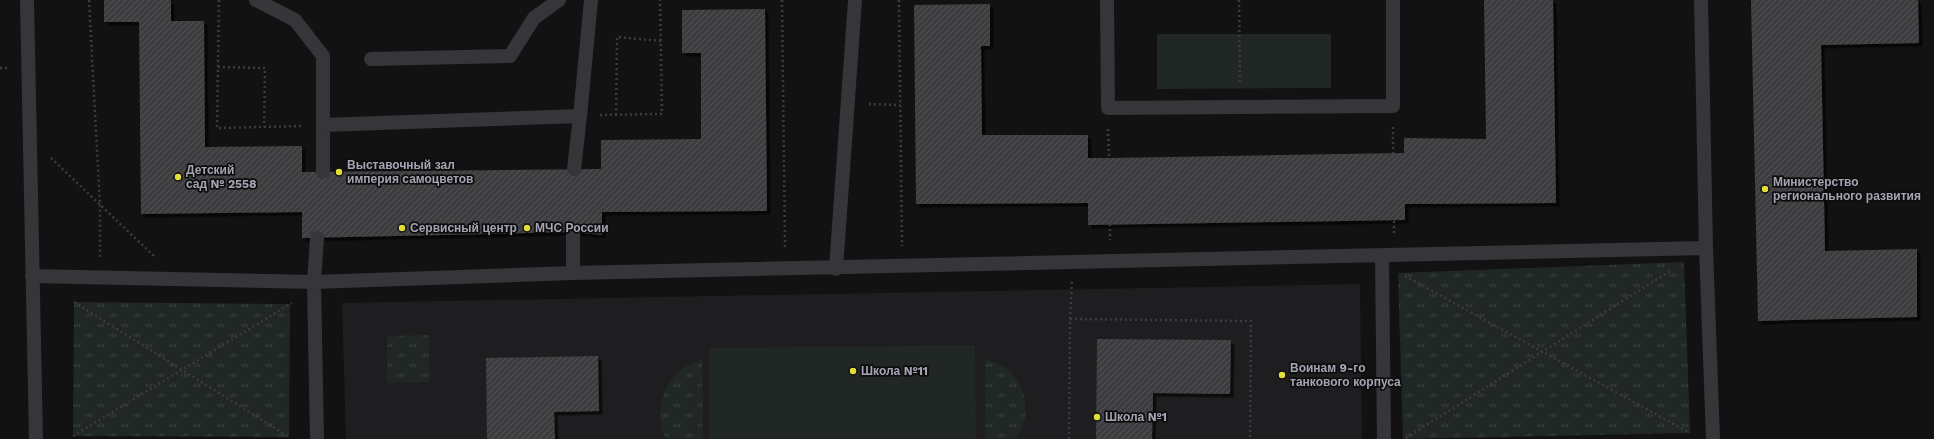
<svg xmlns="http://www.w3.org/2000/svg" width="1934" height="439" font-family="'Work Sans',sans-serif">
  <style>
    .built { fill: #1e1e20 }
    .grass { fill: url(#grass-tufts) }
    .pitch { fill: #202724 }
    .building { fill: url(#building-hatch); filter: url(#shadow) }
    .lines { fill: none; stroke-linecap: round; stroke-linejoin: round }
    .path { stroke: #3b3b41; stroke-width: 2.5; stroke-dasharray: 2 3; stroke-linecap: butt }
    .service { stroke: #36353a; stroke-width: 14 }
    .poi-dot { fill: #e2dd3a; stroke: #0d0d0e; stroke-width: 1.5 }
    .labels { text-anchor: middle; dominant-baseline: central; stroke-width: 3.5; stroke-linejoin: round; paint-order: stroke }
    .poi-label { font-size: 12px; font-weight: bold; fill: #a4a4b3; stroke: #0d0d0e; text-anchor: start }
  </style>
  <defs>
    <pattern id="grass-tufts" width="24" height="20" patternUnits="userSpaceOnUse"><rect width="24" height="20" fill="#202724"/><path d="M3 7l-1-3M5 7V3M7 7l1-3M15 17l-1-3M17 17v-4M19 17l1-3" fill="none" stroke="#3d4341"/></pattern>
    <pattern id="building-hatch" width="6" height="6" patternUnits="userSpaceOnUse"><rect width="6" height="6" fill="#3c3c40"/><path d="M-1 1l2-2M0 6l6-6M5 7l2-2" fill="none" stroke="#555559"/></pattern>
    <filter id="shadow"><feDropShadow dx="3.5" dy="3.5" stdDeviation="0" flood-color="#0009"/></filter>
  </defs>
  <rect width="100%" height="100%" fill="#121213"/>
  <path class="built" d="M1360 284 1362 439H346L342 303Z"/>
  <path class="grass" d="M1684 262 1690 433 1403 439 1398 273Z
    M74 302 290 304 289 437 73 436Z
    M429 335 430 382 387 383V336Z
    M702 359 703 439H666C654 415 661 382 685 367 691 364 697 362 702 359Z
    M985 359C994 362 1003 364 1010 371 1028 390 1031 418 1016 439H985Z"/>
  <path class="pitch" d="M1157 34H1331V88L1157 89Z
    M975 345 976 439H710L709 348Z"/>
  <path class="building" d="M104 0H171V21H204L205 147 302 146V172L601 169V140L701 139V53H682V10L765 9 767 211 602 212V235L573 232 302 238V212L141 214 139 22H104Z
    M1484 0H1553L1556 203 1405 204V220L1088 225V203L916 204 914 5 990 4V46H981L982 135H1088V158H1109L1404 153V138L1486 139Z
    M1751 0H1918L1919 43 1821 45 1825 251 1917 249V317L1758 321Z
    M1097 339 1231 340 1230 394 1153 393 1152 439H1096Z
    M598 356 599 411 554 412 555 439H487L486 358Z"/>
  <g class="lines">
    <path class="path" d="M89 0 100 205V257
      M219 0 217 128 303 126
      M782 0 785 249
      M899 0 902 246
      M1239 0 1240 85
      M218 67 265 68 264 127
      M0 68H8
      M869 104 900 105
      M600 115 662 114 660 0
      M616 115 617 37 661 41
      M1108 129 1109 158
      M1393 154V127
      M51 158 155 257
      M1110 224V240
      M1394 233V220
      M1405 276 1690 433
      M74 302 289 437
      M1070 319 1072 282
      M73 436 292 303
      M1406 438 1670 271
      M1069 439 1070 319 1251 321 1250 439"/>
    <path class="service" d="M27 0 36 439
      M256 0 295 20 323 56V125L580 116 591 0
      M1107 0 1108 108 1393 106V0
      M1701 0 1706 248 1713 439
      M371 59 510 56 534 18 559 0
      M574 169 580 116
      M323 172V125
      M573 232V273
      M1382 256 1384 439
      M836 269 855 0
      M32 276 314 282 317 238
      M317 439 314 282 573 273 1706 248"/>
  </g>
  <g class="poi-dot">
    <circle cx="339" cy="172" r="4"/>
    <circle cx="178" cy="177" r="4"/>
    <circle cx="1765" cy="189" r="4"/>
    <circle cx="402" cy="228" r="4"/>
    <circle cx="527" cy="228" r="4"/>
    <circle cx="853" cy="371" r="4"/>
    <circle cx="1282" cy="375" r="4"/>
    <circle cx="1097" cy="417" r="4"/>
  </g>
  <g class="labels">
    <g class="poi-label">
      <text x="347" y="165">Выставочный зал<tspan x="347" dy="14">империя самоцветов</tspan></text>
      <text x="186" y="170">Детский<tspan x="186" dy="14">сад № 2558</tspan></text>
      <text x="1773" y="182">Министерство<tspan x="1773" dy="14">регионального развития</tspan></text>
      <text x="410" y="228">Сервисный центр</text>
      <text x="535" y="228">МЧС России</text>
      <text x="1290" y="368">Воинам 9-го<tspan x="1290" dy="14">танкового корпуса</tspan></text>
      <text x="861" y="371">Школа №11</text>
      <text x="1105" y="417">Школа №1</text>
    </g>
  </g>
</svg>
